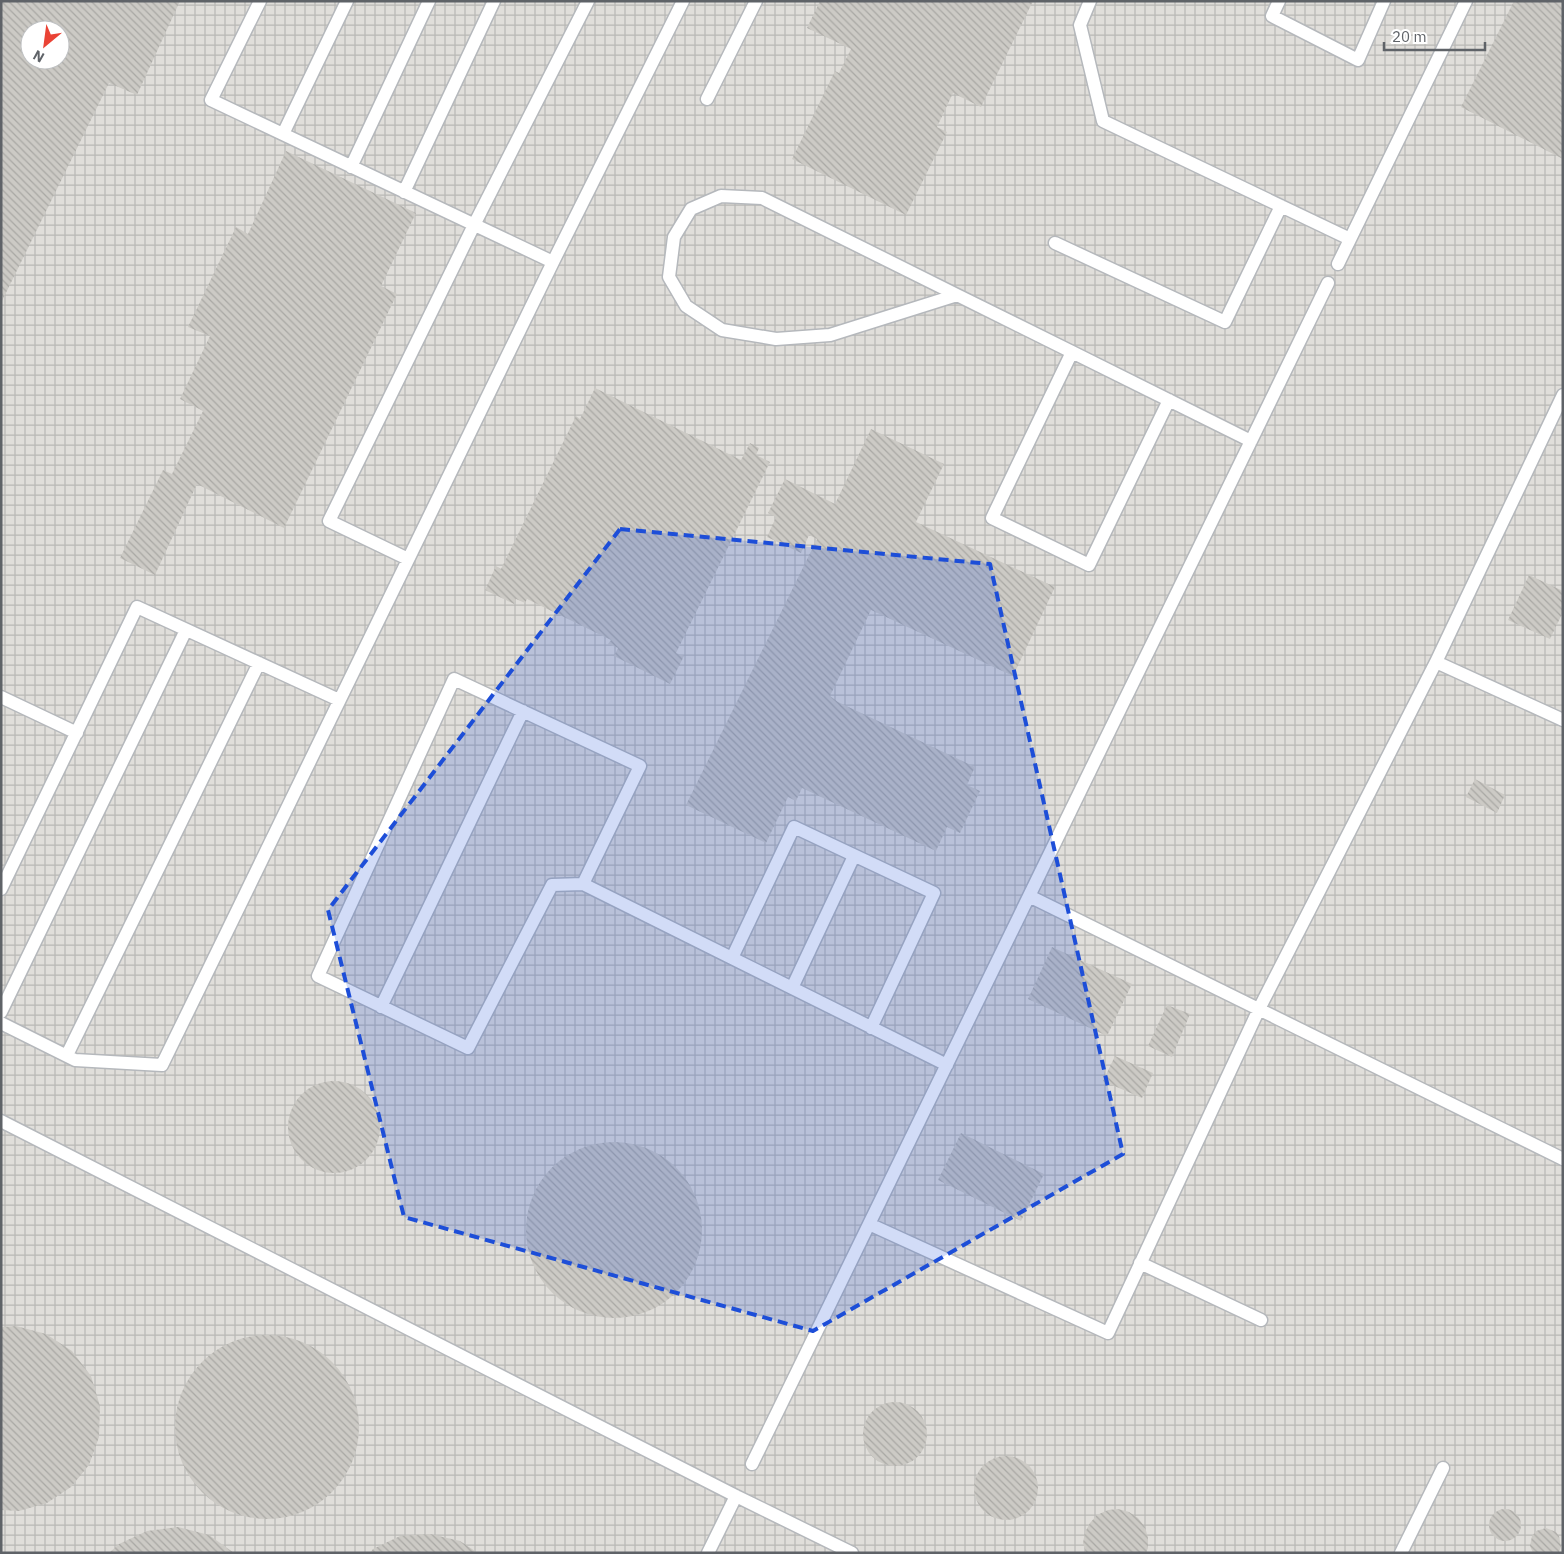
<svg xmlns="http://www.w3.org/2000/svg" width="1564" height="1554" font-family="'IBM Plex Sans',sans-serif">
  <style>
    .industrial { fill: url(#industrial-grid); fill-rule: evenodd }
    .building { fill: url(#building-back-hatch); fill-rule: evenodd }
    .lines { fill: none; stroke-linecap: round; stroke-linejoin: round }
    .service-casing { stroke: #b5b8bc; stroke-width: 15 }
    .service { stroke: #fff; stroke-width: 12 }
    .marked { fill: #1d4ed8; fill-opacity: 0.2; stroke: #1d4ed8; stroke-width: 4; stroke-dasharray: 10 6; stroke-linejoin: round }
  </style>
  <defs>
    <pattern id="industrial-grid" width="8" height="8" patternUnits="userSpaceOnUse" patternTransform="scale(1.25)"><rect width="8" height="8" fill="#e0deda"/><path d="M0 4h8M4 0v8" fill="none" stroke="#b9b8b5"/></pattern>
    <pattern id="building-back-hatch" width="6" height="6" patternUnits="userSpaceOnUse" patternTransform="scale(1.25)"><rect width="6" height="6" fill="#cccac5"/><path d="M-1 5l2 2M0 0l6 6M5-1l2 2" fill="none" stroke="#a9a8a4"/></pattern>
  </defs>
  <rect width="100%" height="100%" fill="#f1efe8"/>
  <path class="industrial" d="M1 1H1563V1553H1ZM30 30H60V60H30Z"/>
  <path class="building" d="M1 1H180L137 95 109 83 1 303ZM30 30H60V60H30Z
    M820 1H1033L981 107 953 93 937 127 947 132 906 215 792 159 835 71 839 73 851 49 807 28Z
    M1514 1H1563V159L1461 107Z
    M286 151 416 213 381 286 397 294 284 528 197 484 155 575 120 558 163 470 172 474 203 411 180 399 210 336 188 327 236 227 248 234Z
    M595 388 741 460 750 443 759 448 756 455 770 462 676 653 684 656 670 684 614 656 618 648 608 644 611 640 527 599 525 603 516 599 514 604 485 590 496 566 501 569 576 416 580 419Z
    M871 429 944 464 916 522 1055 587 1013 676 871 610 830 696 838 702 975 767 967 785 980 791 960 833 947 827 936 851 802 788 796 801 788 797 766 843 686 805 817 539 809 535 801 553 767 537 776 517 768 513 785 479 835 504Z
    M1529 575 1563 591V612L1550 639 1508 620Z
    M1475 779 1505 795 1497 813 1466 797Z
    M1052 947 1132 984 1107 1036 1028 999Z
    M1167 1005 1190 1014 1172 1057 1148 1046Z
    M1115 1056 1153 1073 1142 1098 1103 1081Z
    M288 1127a46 46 0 1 1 92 0a46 46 0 1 1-92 0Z
    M961 1133 1044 1174 1021 1221 938 1180Z
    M526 1230a88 88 0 1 1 176 0a88 88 0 1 1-176 0Z
    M16 1326 46 1334 72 1351 91 1376 100 1406 99 1437 89 1465 71 1487 47 1503 19 1511 1 1510V1327Z
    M175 1427a92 92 0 1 1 184 0a92 92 0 1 1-184 0Z
    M863 1434a32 32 0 1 1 64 0a32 32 0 1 1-64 0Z
    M974 1488a32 32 0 1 1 64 0a32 32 0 1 1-64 0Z
    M1118 1509 1129 1512 1138 1518 1145 1527 1148 1538V1548L1146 1553H1086L1083 1543 1085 1532 1090 1523 1097 1515 1108 1510Z
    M1489 1525a16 16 0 1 1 32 0a16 16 0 1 1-32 0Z
    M178 1527 209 1535 234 1553H109L119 1544 147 1531Z
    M1546 1528 1556 1532 1559 1536 1561 1547 1559 1552 1533 1553 1530 1546 1532 1536 1536 1531Z
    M430 1534 460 1541 478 1553H370L373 1549 400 1536Z"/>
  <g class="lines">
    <defs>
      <path id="service" d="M260 1 211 100 553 262
        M1090 1 1080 25 1103 121 1350 239
        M1279 1 1272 16 1358 60 1384 1
        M707 99 756 1
        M283 134 347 1
        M351 167 429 1
        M404 192 494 1
        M1055 243 1225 322 1281 206
        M1338 264 1466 1
        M957 295 830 335 776 339 722 330 686 306 669 277 674 237 691 209 721 196 762 198 957 295 1072 352 1251 441
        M1072 352 992 518 1089 565 1169 400
        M408 559 329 521 474 225 588 1
        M1436 662 1563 395
        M1 697 77 733
        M583 884 552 885 468 1048 318 976 454 679 640 766 583 884 947 1065
        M1 889 137 607 339 700
        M1029 896 1563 1159
        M732 958 794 827 934 893 871 1028
        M792 988 854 856
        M381 1007 523 711
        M1 1012 186 630
        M1 1023 75 1060 162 1065 553 262 683 1
        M67 1055 259 663
        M1 1121 736 1496 852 1553
        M869 1224 1108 1333 1259 1009 1436 662 1563 720
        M1140 1263 1261 1320
        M752 1464 1328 283
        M708 1553 736 1496
        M1401 1553 1443 1468"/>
    </defs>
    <use href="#service" class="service-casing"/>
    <use href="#service" class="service"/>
  </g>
  <path class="marked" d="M620 529 990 564 1123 1154 813 1331 404 1217 328 910Z"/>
  <rect width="1564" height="1554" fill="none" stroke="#5f6368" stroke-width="5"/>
  <g transform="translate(45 45) rotate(209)"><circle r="24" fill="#ffffff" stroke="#bfc1c3"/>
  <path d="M0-4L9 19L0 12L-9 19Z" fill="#ea4335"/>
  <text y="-8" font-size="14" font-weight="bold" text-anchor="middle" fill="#5f6368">N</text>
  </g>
  <path d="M1384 42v8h101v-8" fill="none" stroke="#5f6368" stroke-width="2.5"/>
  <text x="1392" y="42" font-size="15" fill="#5f6368" stroke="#ffffff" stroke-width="4" paint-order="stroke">20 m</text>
</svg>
